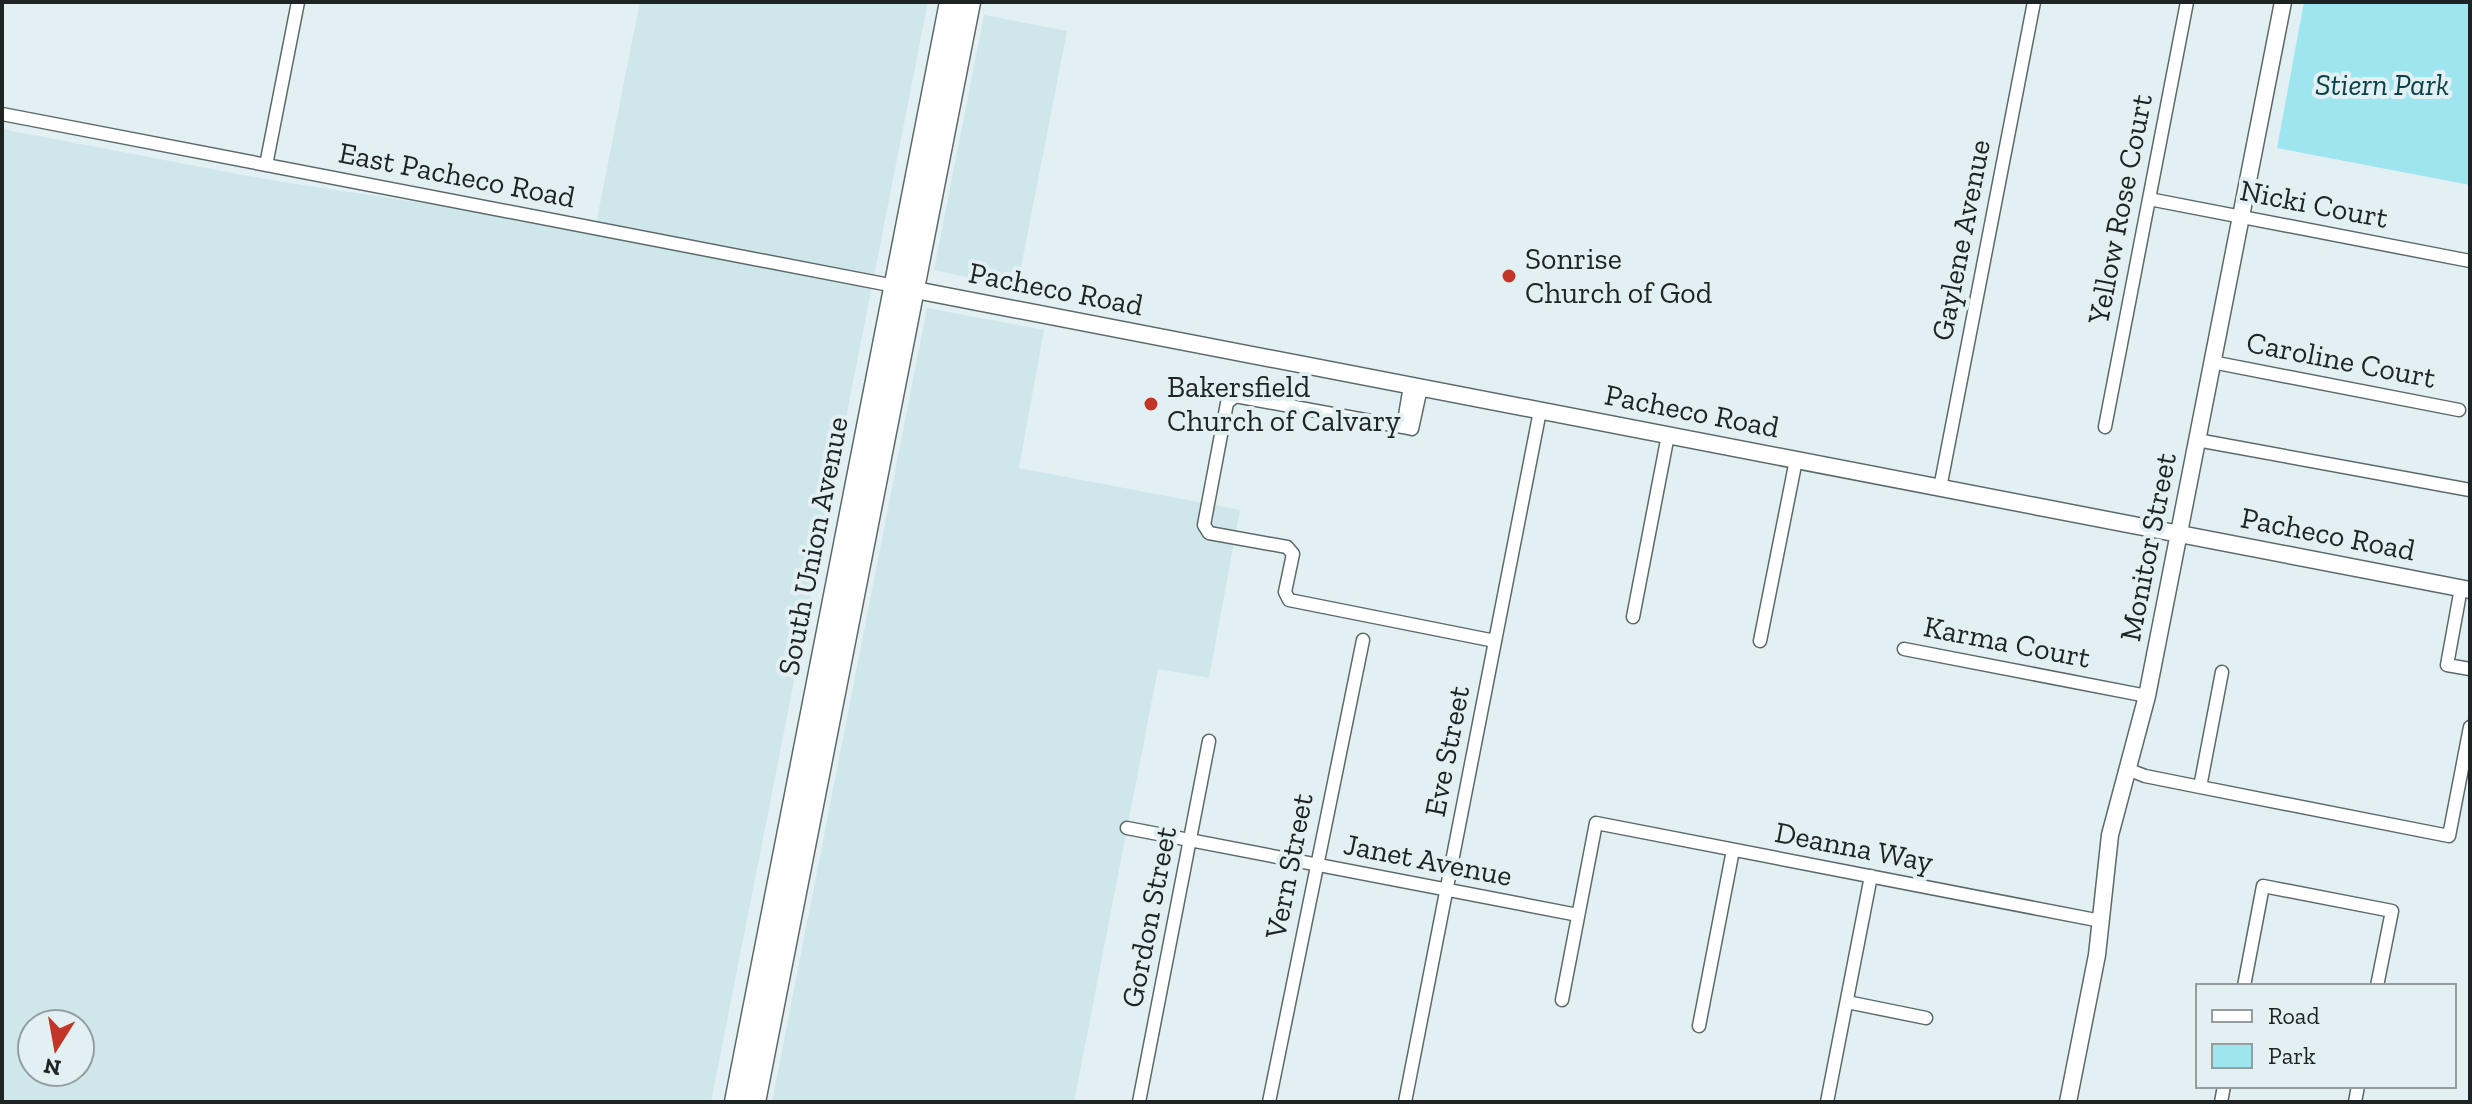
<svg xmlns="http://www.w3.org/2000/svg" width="2472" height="1104" font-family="'Zilla Slab',serif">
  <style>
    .built { fill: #cfe7eb; fill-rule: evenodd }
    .green { fill: #9fe5f0 }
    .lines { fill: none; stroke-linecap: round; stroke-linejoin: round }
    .minor-casing { stroke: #5c696b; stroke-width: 15 }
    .tertiary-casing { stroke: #5c696b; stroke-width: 19 }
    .primary-casing { stroke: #5c696b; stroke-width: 23 }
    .minor { stroke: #fff; stroke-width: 12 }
    .tertiary { stroke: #fff; stroke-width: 16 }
    .primary { stroke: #fff; stroke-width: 20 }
    .poi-dot { fill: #c33627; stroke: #e2f0f3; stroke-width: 3 }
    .labels { text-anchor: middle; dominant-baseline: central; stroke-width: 8; stroke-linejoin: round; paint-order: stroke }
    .park-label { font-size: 30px; font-style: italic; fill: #084149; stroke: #e2f0f3 }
    .street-label { font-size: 30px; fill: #1e2324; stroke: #e2f0f3 }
    .poi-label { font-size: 30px; fill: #1e2324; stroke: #e2f0f3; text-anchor: start }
  </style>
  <rect width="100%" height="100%" fill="#e2f0f3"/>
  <path class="built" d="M640 2H928L711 1102H2V129L264 179 595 229ZM32 1024H80V1072H32Z
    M984 15 1067 31 1017 288 934 270Z
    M927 308 1044 330 1019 468 1240 510 1209 678 1158 669 1074 1102H772Z"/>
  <path class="green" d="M2304 2H2470V185L2277 148Z"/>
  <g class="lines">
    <defs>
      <path id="minor" d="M2 114 900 287
        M266 165 298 2
        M2149 199 2470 261
        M2212 362 2459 410
        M1410 386 1403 427 1412 429 1421 388
        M1403 427 1235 396 1227 403 1204 525 1209 533 1287 547 1293 554 1285 592 1289 600 1495 641
        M2105 427 2187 2
        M2197 440 2470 490
        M1940 488 2034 2
        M2461 588 2447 665 2470 669
        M1633 617 1668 435
        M1760 641 1796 460
        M1904 649 2147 696
        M2222 672 2200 787 2449 836 2470 727
        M2127 769 2145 776 2200 787
        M1127 828 1578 915
        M2244 986 2263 886 2392 911 2377 986
        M1562 1000 1596 823 2101 921
        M1847 1002 1926 1018
        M1699 1026 1733 850
        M1139 1102 1209 741
        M1269 1102 1363 640
        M1405 1102 1540 411
        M1827 1102 1871 876
        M2221 1102 2224 1086
        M2355 1102 2358 1086"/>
      <path id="tertiary" d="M905 288 2470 590
        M2068 1102 2097 955 2110 835 2147 696 2283 2"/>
      <path id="primary" d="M735 1102 950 2
        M755 1102 970 2"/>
    </defs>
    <use href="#minor" class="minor-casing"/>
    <use href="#tertiary" class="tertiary-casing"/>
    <use href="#primary" class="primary-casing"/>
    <use href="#minor" class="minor"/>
    <use href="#tertiary" class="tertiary"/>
    <use href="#primary" class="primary"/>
  </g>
  <g class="poi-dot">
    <circle cx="1509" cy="276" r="8"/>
    <circle cx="1151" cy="404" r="8"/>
  </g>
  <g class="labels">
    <g class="park-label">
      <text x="2382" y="85">Stiern Park</text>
    </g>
    <g class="street-label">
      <text transform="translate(457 175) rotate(11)">East Pacheco Road</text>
      <text transform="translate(2314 204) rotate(11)">Nicki Court</text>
      <text transform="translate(2120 209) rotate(-79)">Yellow Rose Court</text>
      <text transform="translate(1961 240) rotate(-79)">Gaylene Avenue</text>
      <text transform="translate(1056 289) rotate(11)">Pacheco Road</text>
      <text transform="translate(2341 360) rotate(11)">Caroline Court</text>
      <text transform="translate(1692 411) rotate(11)">Pacheco Road</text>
      <text transform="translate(2328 534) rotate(11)">Pacheco Road</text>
      <text transform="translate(813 546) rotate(-79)">South Union Avenue</text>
      <text transform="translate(2148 547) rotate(-79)">Monitor Street</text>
      <text transform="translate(2007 642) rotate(11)">Karma Court</text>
      <text transform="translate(1447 751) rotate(-79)">Eve Street</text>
      <text transform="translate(1854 847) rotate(11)">Deanna Way</text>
      <text transform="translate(1428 860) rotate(11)">Janet Avenue</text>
      <text transform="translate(1289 866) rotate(-79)">Vern Street</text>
      <text transform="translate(1149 917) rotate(-79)">Gordon Street</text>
    </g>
    <g class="poi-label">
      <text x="1525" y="259">Sonrise<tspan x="1525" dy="34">Church of God</tspan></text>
      <text x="1167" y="387">Bakersfield<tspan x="1167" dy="34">Church of Calvary</tspan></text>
    </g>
  </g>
  <rect width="2472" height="1104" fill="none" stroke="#1e2324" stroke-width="8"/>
  <rect x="2196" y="984" width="260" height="104" fill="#e2f0f3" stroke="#949ea0" stroke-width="2"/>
  <rect x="2212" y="1010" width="40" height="12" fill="#ffffff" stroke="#949ea0" stroke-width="2"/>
  <text x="2268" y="1024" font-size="24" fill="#1e2324">Road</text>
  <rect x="2212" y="1044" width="40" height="24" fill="#9fe5f0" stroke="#949ea0" stroke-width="2"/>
  <text x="2268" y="1064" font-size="24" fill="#1e2324">Park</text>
  <g transform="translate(56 1048) rotate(191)"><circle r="38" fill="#e2f0f3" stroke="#949ea0" stroke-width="2"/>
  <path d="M0-6L14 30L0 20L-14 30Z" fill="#c33627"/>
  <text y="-12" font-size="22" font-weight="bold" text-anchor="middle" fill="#1e2324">N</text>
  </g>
</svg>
